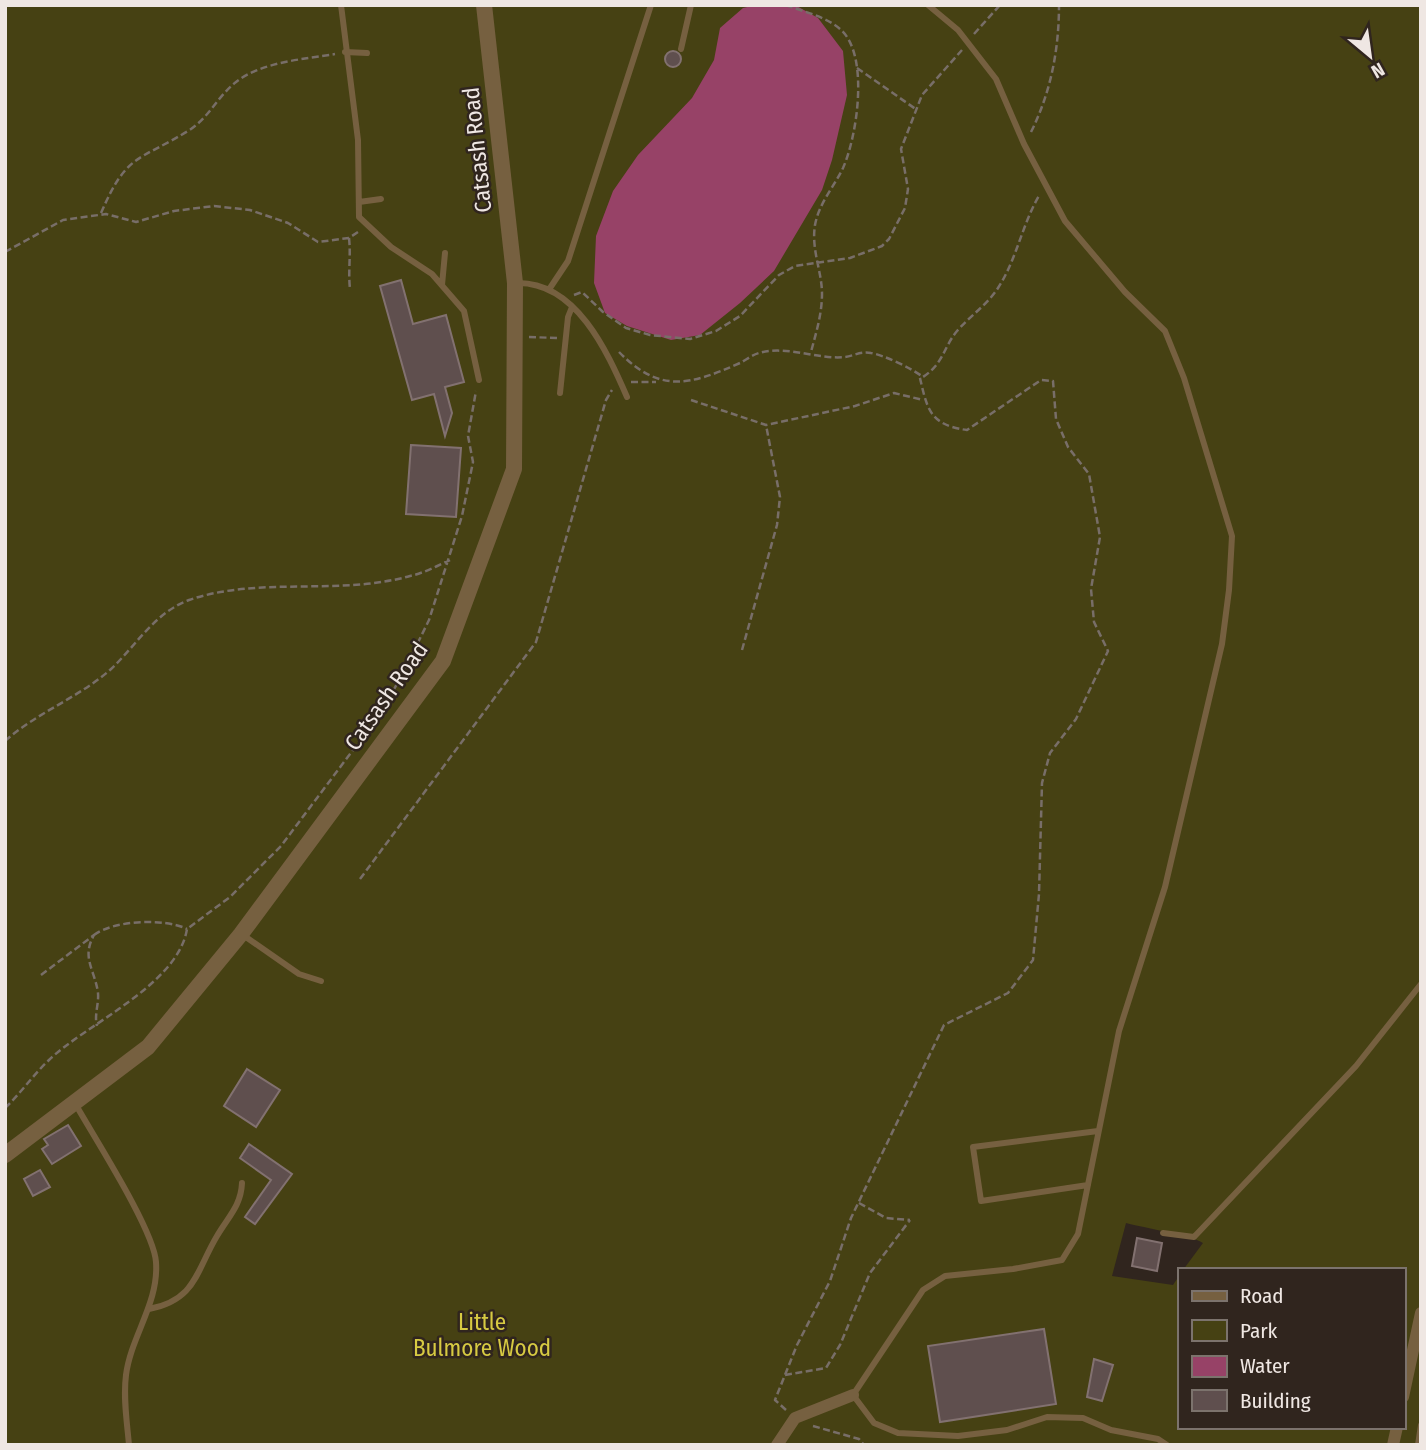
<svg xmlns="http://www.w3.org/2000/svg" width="1426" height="1450" font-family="'Fira Sans Condensed',sans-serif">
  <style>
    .green { fill: #464113; fill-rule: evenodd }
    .water { fill: #974267 }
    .building { fill: #5f4f4e; stroke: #827170; stroke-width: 2 }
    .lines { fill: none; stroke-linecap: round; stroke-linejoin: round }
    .path { stroke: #786e68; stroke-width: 2.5; stroke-dasharray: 7 3.5; stroke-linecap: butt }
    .service { stroke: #766040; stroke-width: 6 }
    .minor { stroke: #766040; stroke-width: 12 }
    .tertiary { stroke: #766040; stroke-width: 16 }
    .labels { text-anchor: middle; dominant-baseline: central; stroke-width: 5; stroke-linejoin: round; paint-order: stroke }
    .street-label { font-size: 23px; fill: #efe7e3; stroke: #30251e }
    .park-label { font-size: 23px; fill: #d7ca42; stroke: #30251e }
  </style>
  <rect width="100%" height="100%" fill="#30251e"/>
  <path class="green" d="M5 5H1421V1445H5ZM1126 1223C1144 1228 1191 1235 1203 1243L1183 1270H1403V1427H1179V1276L1173 1285 1112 1276Z"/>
  <path class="water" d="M756 5H795L818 18 843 51 847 95 832 160 822 190 774 271 740 303 700 335 671 340 627 326 605 313 594 283 596 236 613 191 638 155 692 98 714 60 720 28 743 8Z"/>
  <path class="building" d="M665 59a8 8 0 1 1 16 0a8 8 0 1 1-16 0Z
    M401 280 413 324 446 315 464 382 445 387 452 413 445 436 434 394 412 400 380 286Z
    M411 445 461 448 456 517 406 514Z
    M247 1069 280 1090 256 1127 224 1106Z
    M68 1125 81 1146 52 1164 42 1149 48 1145 44 1139Z
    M249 1144 292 1174 255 1224 245 1217 271 1180 240 1158Z
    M40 1170 50 1187 33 1196 24 1179Z
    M1137 1238 1162 1243 1157 1271 1132 1266Z
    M1044 1329 1056 1404 940 1422 928 1346Z
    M1094 1359 1113 1365 1102 1401 1087 1397Z"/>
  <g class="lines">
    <path class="path" d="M786 5C804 12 825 16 840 29 870 54 857 137 843 168 834 187 819 203 815 225 811 250 822 271 822 294 822 314 816 333 811 352
      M974 34 1000 5
      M857 68 917 110
      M1031 132C1051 92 1059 49 1059 5
      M101 213C127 153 137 162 188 131 209 118 217 97 236 82 261 62 305 59 335 54
      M349 238C351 256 348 271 350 289
      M5 252 63 220 106 214 136 222 174 211 214 206 250 210 288 223 318 242 349 238 358 232
      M574 295 582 292 603 312 626 328 650 335 690 339 716 331 740 316 779 275 795 266 850 258 882 246 889 239 905 208 908 189 901 149 922 95 962 50
      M529 337 557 338
      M619 352C660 394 690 385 740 363 746 360 752 355 759 353 787 345 818 360 845 357 854 356 860 351 871 353 884 355 913 369 923 377 944 363 943 348 957 331 971 315 987 305 998 288 1017 259 1022 224 1040 194
      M631 382H656
      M691 400 766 425 855 406 894 393 923 400
      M742 650 777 525 780 497 766 425
      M5 741C36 713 78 698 110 670 136 646 154 613 189 600 259 576 339 596 410 576 424 573 437 566 450 560
      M360 879 536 642 606 400 612 390
      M94 935C114 920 165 918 187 929
      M41 975 94 935C81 958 95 970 98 993 99 1004 94 1015 97 1026
      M5 1108C21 1093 33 1075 49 1060 86 1024 178 985 187 929L230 897 281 846 383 710 407 665 429 620 462 516 473 462 468 436 476 391
      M859 1203 886 1218 910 1220
      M785 1375 826 1368 840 1345 870 1273 910 1220
      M786 1410 775 1400 797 1345 830 1281 851 1218 944 1025 1008 993 1033 960 1039 894 1042 783 1050 753 1076 719 1108 651 1094 622 1091 589 1100 537 1089 474 1068 447 1056 419 1053 381 1041 380 967 430C928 425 927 407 919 374
      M813 1426 859 1439 864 1445"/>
    <path class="service" d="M341 5 358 140 359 217 391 247 432 274 464 311 479 380
      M928 5 958 30 996 79 1024 144 1065 221 1125 292 1165 331 1184 378 1232 536 1229 590 1222 644 1165 887 1119 1031 1078 1234 1062 1260 1013 1269 945 1276 923 1290 853 1395 874 1423 898 1433 958 1436 1007 1430 1047 1417 1083 1418 1111 1430 1158 1439 1167 1445
      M681 49 691 5
      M345 52 367 53
      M359 202 381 199
      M517 283C576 282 607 351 627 397
      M442 285 445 253
      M550 288 568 261 651 5
      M560 393 568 317 572 307
      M243 935 299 974 321 981
      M76 1105C94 1137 154 1230 156 1262 159 1303 131 1336 126 1375 123 1398 127 1422 129 1445
      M1088 1185 981 1201 973 1147 1098 1131
      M1163 1233 1194 1237 1356 1066 1421 984
      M149 1309C196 1300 196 1271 217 1236 228 1217 241 1206 242 1183
      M1418 1445 1421 1425"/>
    <path class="minor" d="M1403 1397 1421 1313
      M777 1445 795 1418 853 1395
      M1393 1445 1397 1427"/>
    <path class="tertiary" d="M5 1155 148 1047 241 934 443 661 514 469 515 283 484 5"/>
  </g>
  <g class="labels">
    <g class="street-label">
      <text transform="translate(477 150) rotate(-96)">Catsash Road</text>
      <text transform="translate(386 696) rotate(-55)">Catsash Road</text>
    </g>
    <g class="park-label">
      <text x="482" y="1322">Little<tspan x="482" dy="26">Bulmore Wood</tspan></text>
    </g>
  </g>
  <rect width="1426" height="1450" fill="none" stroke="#efe7e3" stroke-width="14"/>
  <rect x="1178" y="1268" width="228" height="161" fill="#30251e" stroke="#7c736d" stroke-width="2"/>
  <rect x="1192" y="1291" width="35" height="10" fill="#766040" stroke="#7c736d" stroke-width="2"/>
  <text x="1240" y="1303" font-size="21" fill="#efe7e3">Road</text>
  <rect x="1192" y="1320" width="35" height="21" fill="#464113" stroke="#7c736d" stroke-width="2"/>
  <text x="1240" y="1338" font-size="21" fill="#efe7e3">Park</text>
  <rect x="1192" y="1356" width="35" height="21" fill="#974267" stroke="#7c736d" stroke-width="2"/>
  <text x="1240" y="1373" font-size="21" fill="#efe7e3">Water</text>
  <rect x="1192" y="1390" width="35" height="21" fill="#5f4f4e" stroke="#7c736d" stroke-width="2"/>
  <text x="1240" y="1408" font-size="21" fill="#efe7e3">Building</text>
  <g transform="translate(1370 56) rotate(151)" stroke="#30251e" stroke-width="5" paint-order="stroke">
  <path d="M0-5L12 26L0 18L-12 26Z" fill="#efe7e3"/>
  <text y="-10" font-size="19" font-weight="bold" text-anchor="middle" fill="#efe7e3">N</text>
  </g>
</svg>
